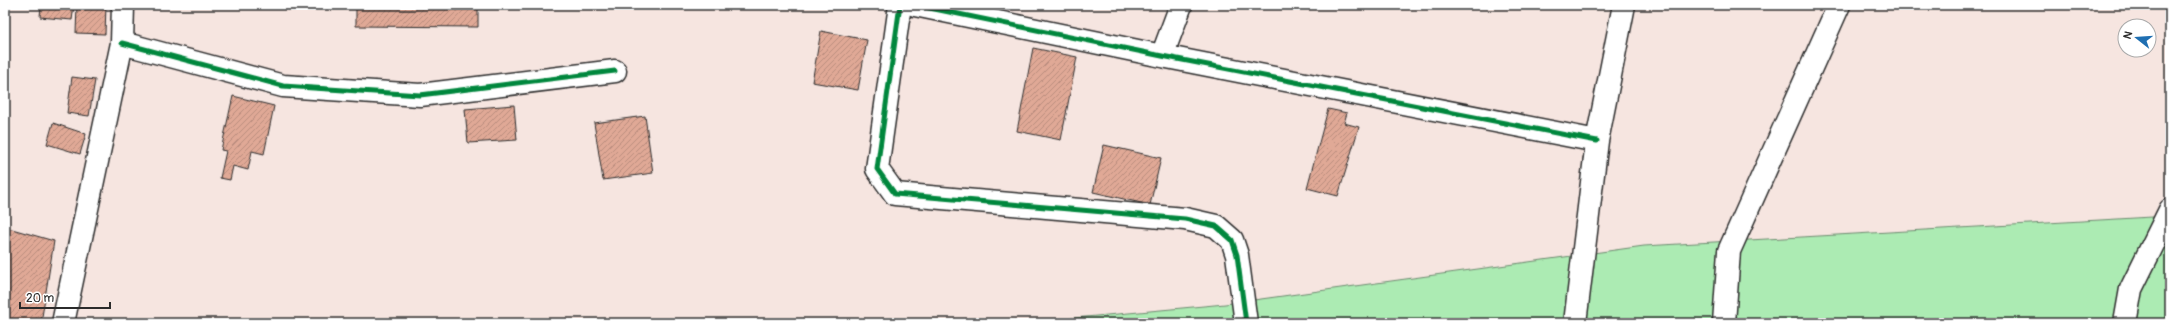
<svg xmlns="http://www.w3.org/2000/svg" width="2175" height="328" font-family="Pangolin,sans-serif">
  <style>
    .grass { fill: #acebb3; stroke: #6c8b6f }
    .building { fill: url(#building-hatch); stroke: #2b2b2b }
    .lines { fill: none; stroke-linecap: round; stroke-linejoin: round }
    .street-casing { stroke: #2b2b2b; stroke-width: 25 }
    .street { stroke: #fff; stroke-width: 22 }
    .cycleway-casing { stroke: #fff; stroke-width: 8 }
    .cycleway { stroke: #00873e; stroke-width: 5 }
  </style>
  <defs>
    <pattern id="building-hatch" width="6" height="6" patternUnits="userSpaceOnUse"><rect width="6" height="6" fill="#e0a996"/><path d="M-1 1l2-2M0 6l6-6M5 7l2-2" fill="none" stroke="#b68a7b"/></pattern>
  </defs>
  <rect width="100%" height="100%" fill="#f6e5e0"/>
  <filter id="ink" filterUnits="userSpaceOnUse"><feTurbulence type="fractalNoise" baseFrequency=".025" numOctaves="2"/><feDisplacementMap in="SourceGraphic" scale="8" xChannelSelector="R" yChannelSelector="G"/><feConvolveMatrix kernelMatrix="1 2 1 2 8 2 1 2 1" color-interpolation-filters="sRGB"/></filter>
  <g filter="url(#ink)">
    <path class="grass" d="M2170 216V319L2124 323H1021L1225 304 1644 246Z"/>
    <path class="building" d="M41 5H74L72 20 40 17Z
      M77 5H106L105 34 76 33Z
      M356 5H478V27L356 26Z
      M821 31 867 40 858 90 812 82Z
      M1033 48 1077 57 1061 140 1017 131Z
      M72 77 95 80 89 116 67 113Z
      M233 96 274 106 264 154 252 151 248 170 233 166 230 180 220 178 226 151 221 150Z
      M514 105 517 140 468 143 465 109Z
      M1328 109 1347 113 1344 123 1359 127 1338 196 1307 188Z
      M645 116 653 173 603 180 594 123Z
      M53 123 86 134 80 154 47 144Z
      M1104 145 1161 158 1150 205 1093 192Z
      M5 227 54 241 41 323H5Z"/>
    <g class="lines">
      <defs>
        <path id="street" d="M900 5 877 169 895 194 1185 219 1216 226 1232 240 1237 255 1246 323
          M915 5 1162 56 1597 141
          M122 43 283 86 420 95 615 71
          M1162 56 1181 5
          M63 323 122 43 123 5
          M1575 323 1597 141 1624 5
          M1724 323 1729 251 1839 5
          M2125 323 2131 289 2170 210"/>
      </defs>
      <use href="#street" class="street-casing"/>
      <use href="#street" class="street"/>
      <defs>
        <path id="cycleway" d="M900 5 877 169 895 194 1185 219 1216 226 1232 240 1237 255 1246 323
          M915 5 1162 56 1597 141
          M122 43 283 86 420 95 615 71"/>
      </defs>
      <use href="#cycleway" class="cycleway-casing"/>
      <use href="#cycleway" class="cycleway"/>
    </g>
  </g>
  <rect width="2175" height="328" fill="none" stroke="#fff" stroke-width="20"/>
  <rect x="10" y="10" width="2155" height="308" fill="none" stroke="#2b2b2b" stroke-width="1.5" filter="url(#ink)"/>
  <g transform="translate(2137 38) rotate(287)"><circle r="19" fill="#ffffff" stroke="#aaaaaa"/>
  <path d="M0-3L7 15L0 10L-7 15Z" fill="#1f6fb2"/>
  <text y="-6" font-size="11" font-weight="bold" text-anchor="middle" fill="#2b2b2b">N</text>
  </g>
  <path d="M20 302v6h90v-6" fill="none" stroke="#2b2b2b" stroke-width="2"/>
  <text x="26" y="302" font-size="12" fill="#2b2b2b" stroke="#ffffff" stroke-width="3" paint-order="stroke">20 m</text>
</svg>
